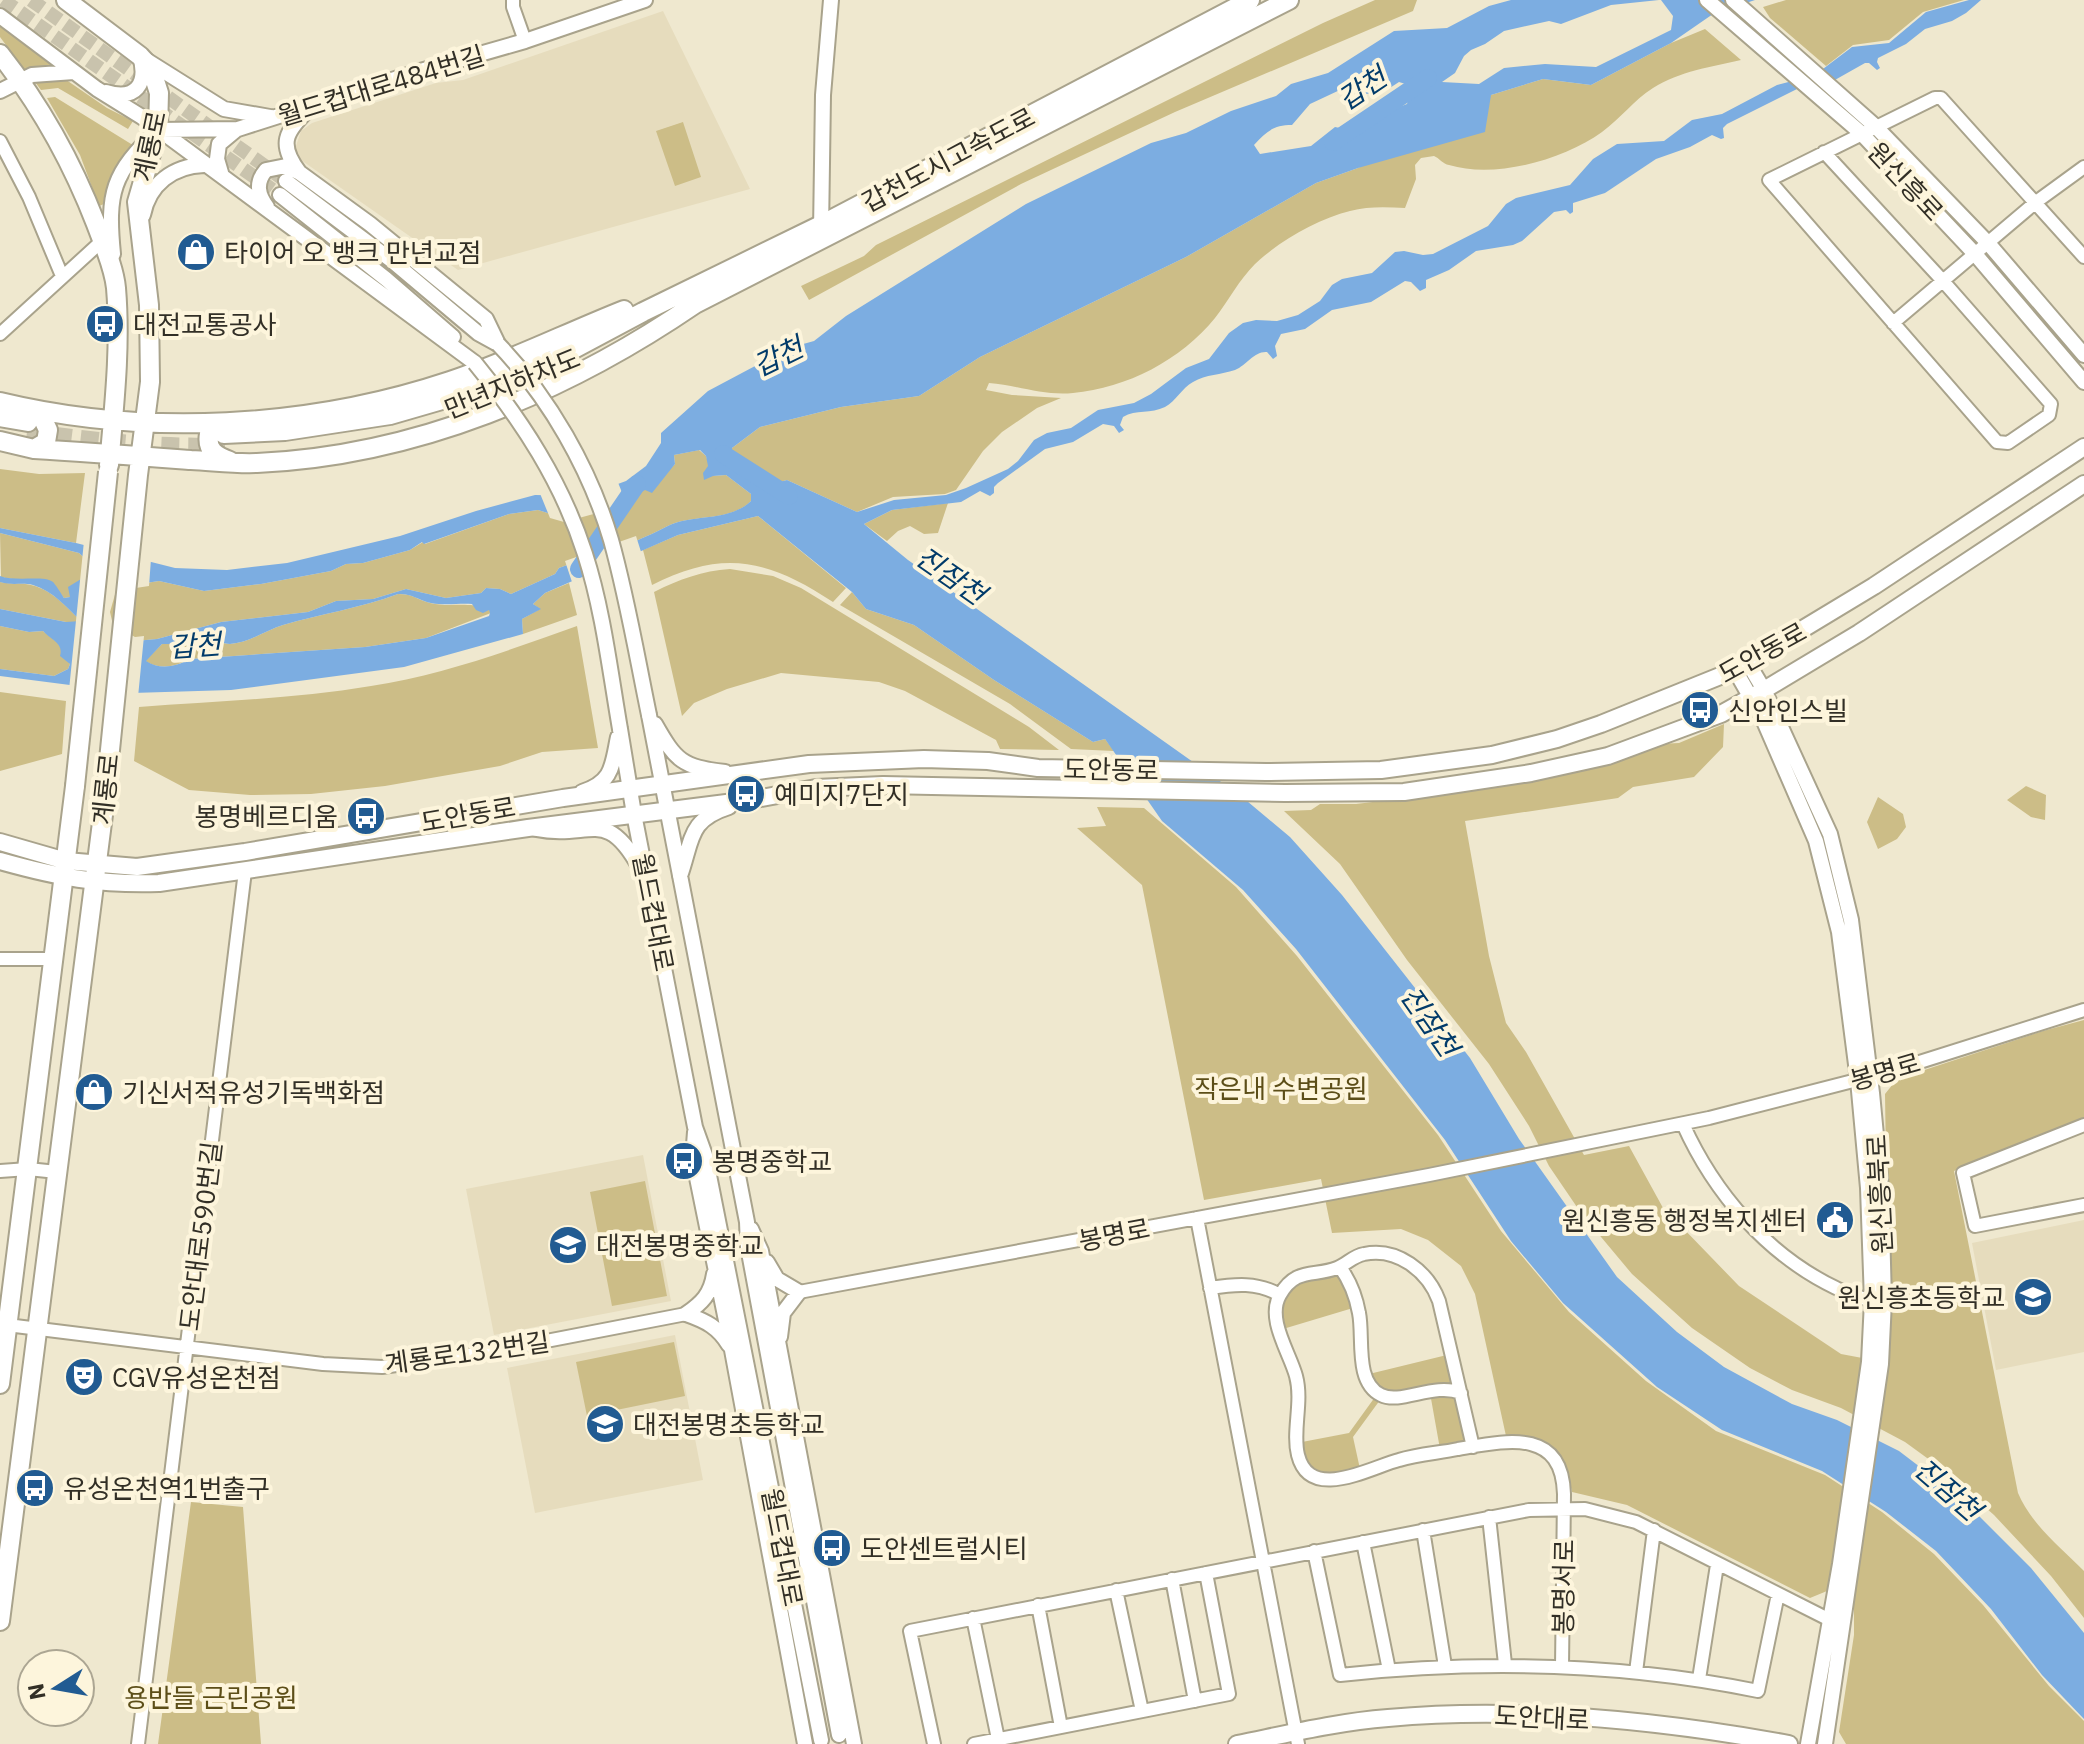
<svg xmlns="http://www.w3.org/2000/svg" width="2084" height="1744" font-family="'IBM Plex Sans','Noto Sans KR',sans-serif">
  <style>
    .built { fill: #e6dcbd }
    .green { fill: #ccbd87 }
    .water { fill: #7cade1; fill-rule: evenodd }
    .pier { fill: #efe8cf }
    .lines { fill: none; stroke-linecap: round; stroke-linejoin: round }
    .river { stroke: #7cade1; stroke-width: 18 }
    .tertiary-tunnel { stroke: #c9c3ad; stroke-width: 14; stroke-dasharray: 14 7; stroke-linecap: butt }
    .primary-tunnel { stroke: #c9c3ad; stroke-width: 18; stroke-dasharray: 18 9; stroke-linecap: butt }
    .minor-casing { stroke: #a9a38c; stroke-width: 16 }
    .tertiary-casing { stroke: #a9a38c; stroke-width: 18 }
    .secondary-casing { stroke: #a9a38c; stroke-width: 20 }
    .primary-casing { stroke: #a9a38c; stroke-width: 22 }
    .minor { stroke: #fff; stroke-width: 12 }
    .tertiary { stroke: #fff; stroke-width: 14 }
    .secondary { stroke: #fff; stroke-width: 16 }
    .primary { stroke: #fff; stroke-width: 18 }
    .tertiary-bridge-casing { stroke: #a9a38c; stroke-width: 18; stroke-linecap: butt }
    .primary-bridge-casing { stroke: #a9a38c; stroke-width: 22; stroke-linecap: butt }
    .tertiary-bridge { stroke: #fff; stroke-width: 14 }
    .primary-bridge { stroke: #fff; stroke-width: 18 }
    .labels { text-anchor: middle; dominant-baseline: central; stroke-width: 8; stroke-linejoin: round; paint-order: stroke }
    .street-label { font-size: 26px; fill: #322f26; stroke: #fdf5dc }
    .poi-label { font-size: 26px; fill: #322f26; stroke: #fdf5dc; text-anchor: start }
    .park-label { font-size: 26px; fill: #5c4e18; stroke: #fdf5dc }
    .water-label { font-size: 28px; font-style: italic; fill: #023b6a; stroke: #fdf5dc }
  </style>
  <rect width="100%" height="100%" fill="#efe8cf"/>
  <path class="built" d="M663 11 750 189 458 270 301 160 295 149 301 131 312 123 436 83 463 80Z
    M643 1155 671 1301 494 1335 466 1189Z
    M2084 1220V1352L1996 1370 1972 1243Z
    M675 1335 703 1480 535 1513 507 1368Z"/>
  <path class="green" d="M1375 0H1417L1413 11 1175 112 1021 184 809 300 801 286 864 256 876 245 1323 23Z
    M1786 0H1964L1923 12 1889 40 1853 45 1826 66 1770 18 1763 7Z
    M0 24 54 63V68L26 72 0 37Z
    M1705 29 1741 60C1711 67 1680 71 1653 88 1634 100 1620 119 1602 132 1563 160 1495 179 1449 165 1443 164 1439 158 1434 156L1421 158 1415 165 1416 179 1405 208C1387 207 1368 206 1350 211 1318 219 1279 241 1255 264 1239 280 1229 300 1215 318 1181 360 1127 388 1073 393 1044 396 1017 385 989 383L986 390 1012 395 1061 398 1037 408 1002 432 983 451 956 490 945 494 893 497 857 512 787 480 761 487 732 456V448L760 427 841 407 919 396 980 357 1186 257 1316 183 1358 168 1491 95 1543 79 1591 85 1671 43Z
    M62 77 107 108 133 121 128 129 58 88 41 90 35 82 36 78Z
    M55 97 136 147C120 165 108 180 104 204L99 206 80 155 47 98Z
    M683 122 701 177 675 186 656 131Z
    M699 450 706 456 713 476 726 475 751 494V501C732 520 701 515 675 523 666 526 657 532 647 536 619 549 588 557 559 568L555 574 511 594 500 589 486 588 481 593 446 598 406 589 373 599 336 601 308 612 221 622 157 639 135 641 110 628 106 612 113 588 159 581 204 591 261 584 331 571 346 564 363 563 410 550 423 542 425 544 509 514 538 510 564 518 630 500 663 476 675 464 674 455Z
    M0 469 39 474 85 473 76 543 0 528Z
    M948 503 938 533 924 534 910 526 898 531 887 541 864 524 892 510Z
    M758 516 846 588 833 602C768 559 723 549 652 585L643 550 678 535Z
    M0 533 79 553 88 561 86 576 72 586 70 597 64 598C46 572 27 584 1 577Z
    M730 569 773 576 801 588 1029 727 1059 750 1000 749 996 740 905 691 879 682 781 673 727 689 694 703 682 716 654 592C680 579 702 571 730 569Z
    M0 582C12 585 20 582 31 585 53 590 66 607 82 622H66L0 609Z
    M569 583 577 615 523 634 522 619 540 609 533 604 545 593Z
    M852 592 866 609 914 625 994 680 1093 742 1105 739 1114 751 1071 749 1010 704 840 605Z
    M398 594C413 594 416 599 430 603 451 608 465 601 489 609L491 613 426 638 365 647 190 659C175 667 160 670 145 661L162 644C178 644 190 642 205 640 214 639 222 644 230 644 249 643 266 630 283 625 321 614 360 608 398 594Z
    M0 626 29 632 43 631 58 643 70 664 68 669 54 676 0 669Z
    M577 626 598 748 542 752 500 766 385 786 311 794 250 795 189 790 134 761 139 707C217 701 294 699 371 686 442 675 510 650 577 626Z
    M0 692 66 701 62 754 0 771Z
    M1724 724 1723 747 1694 777 1633 787 1618 798 1465 821 1489 956 1506 1023 1526 1052 1584 1155 1629 1146 1668 1217 1680 1225 1739 1286 1841 1354 1889 1363 1885 1094 1897 1079 2043 1031 2084 1020V1118L1954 1171 2018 1493C2031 1524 2060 1547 2084 1571V1618L2051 1576 1994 1515 1938 1466 1905 1442 1841 1408 1792 1390 1750 1368 1692 1328 1632 1274 1581 1213 1549 1166 1529 1126 1489 1064 1407 960 1340 864 1284 811 1311 810 1320 804H1356L1456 792 1532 780 1659 744 1679 743Z
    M2026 786 2046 795 2045 820 2031 817 2007 800Z
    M1878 797 1903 814 1906 827 1897 839 1878 849 1867 822Z
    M1097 807 1144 808 1236 887 1297 956 1438 1135 1501 1231 1569 1312 1646 1381 1716 1431 1825 1475 1882 1512 1934 1554 1983 1605 2049 1686 2084 1721V1744H1846L1839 1732 1854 1635V1602L1827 1591 1810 1598 1627 1505 1572 1492 1566 1466 1552 1447 1506 1436 1475 1294 1461 1266 1428 1240 1401 1229 1332 1233 1321 1179 1204 1200 1142 885 1077 828 1106 826Z
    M645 1181 667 1296 612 1306 590 1192Z
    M1340 1270 1353 1308 1283 1329C1275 1282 1302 1279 1340 1270Z
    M674 1342 685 1396 587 1416 576 1362Z
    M1451 1354 1458 1390 1401 1395 1377 1389 1369 1374Z
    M1430 1393 1459 1396 1470 1445 1440 1449Z
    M1375 1397 1380 1400 1353 1437 1360 1469 1343 1475 1314 1472 1301 1454 1302 1442 1349 1433Z
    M191 1502 243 1507 261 1744H158Z"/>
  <path class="water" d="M1511 0H1659L1611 5 1561 24 1549 21 1504 31 1485 44 1471 50 1464 56 1455 73 1442 82 1479 84 1504 68 1545 64 1596 67 1671 30 1673 16 1661 0H1755L1713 14 1671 43 1591 85 1543 79 1491 95 1485 132 1358 168 1316 183 1186 257 980 357 919 396 841 407 760 427 732 448V456L761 487 787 480 857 512 894 500 946 495 966 488 1008 469 1018 461 1034 440 1047 433 1071 428 1098 410 1134 403 1151 394 1186 368 1209 359 1229 333 1243 323 1256 320 1277 321 1298 315 1320 301 1332 285 1342 279 1372 273 1395 252 1404 251 1423 255 1433 254 1488 226 1506 204 1516 198 1570 185 1593 159 1617 144 1664 141 1692 120 1722 114 1777 85 1815 75 1852 47 1889 43 1926 12 1969 0H1981L1966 13 1952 21 1925 29 1906 44 1878 58 1877 62 1880 68 1877 70 1869 63H1865L1826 85 1797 89 1727 124 1723 128 1724 138 1721 139 1712 135 1690 147 1656 159 1605 193 1573 203V212L1570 214 1566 210 1554 212 1522 241 1513 245 1476 251 1449 270 1426 280V288L1420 291 1411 282 1405 281 1371 302 1332 310 1305 329 1281 334 1275 346 1277 356 1273 359 1267 352C1254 351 1247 365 1235 370 1221 375 1206 374 1193 382 1182 388 1176 401 1165 407 1151 414 1136 409 1123 417L1120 425 1124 430 1119 433 1114 426 1103 424 1073 442 1045 449 998 483 994 487V493L990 496 980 491 961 502 892 510 864 524 908 560 1241 796 1290 837 1342 895 1470 1058 1519 1139 1617 1277 1677 1332 1724 1367 1792 1404 1837 1420 1899 1451 1962 1499 2031 1568 2084 1633V1719L2042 1675 1991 1609 1936 1551 1886 1512 1822 1471 1722 1430 1657 1387 1563 1303 1511 1241 1445 1140 1296 949 1243 890 1162 821 1105 739 1093 742 994 680 914 625 866 609 852 592 758 516 678 535 545 593 533 604 541 609 522 619 523 634 404 667 231 690 132 693 0 676V669L54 676 68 669 70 664 60 656C64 643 51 640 43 631L29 632 0 626V609L66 622 81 621C66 607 53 591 33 585 21 582 14 586 0 582V576C16 582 44 575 53 582 55 584 61 593 64 598L70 597 68 587 86 576 88 561 79 553 0 533V528L76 543 175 568 227 570 287 563 400 536 476 511 535 495 585 496 626 481 646 466 661 443V433L708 391 789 348 814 341 846 316 1026 204 1151 143 1186 133 1231 111 1276 96 1291 84 1328 73 1394 31 1447 28 1489 6ZM1374 74H1386L1363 94 1382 93 1399 82 1412 86 1407 104C1389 110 1375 122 1359 132L1335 127 1311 146 1260 154 1254 145C1266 132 1273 125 1292 125L1310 104ZM700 450 706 456 708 466 703 473 704 480 713 476 726 475 751 494V501C731 520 700 515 675 523 666 526 657 532 647 536 619 549 588 557 559 568L555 574 511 594 500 589 486 588 481 593 446 598 406 589 373 599 336 601 308 612 221 622 157 639 135 641 110 628 106 612 113 588 159 581 204 591 261 584 331 571 346 564 363 563 410 550 422 542 424 544 509 514 538 510 564 518 630 499 645 490 652 493 675 464 674 455ZM398 594C414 594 417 600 431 603 446 606 458 603 472 604L476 610 483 613 489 610 490 613 489 616 426 638 365 647 190 659C175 667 160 670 146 661L162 644C179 644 189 642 205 640 214 639 222 644 230 644 249 643 266 630 283 625 321 614 360 608 398 594Z"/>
  <path class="pier" d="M617 480 627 505 564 522 550 518 539 491 584 492Z
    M636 536 642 555 573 585 565 561Z
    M84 541 151 559 149 586 116 591 110 612 113 625 135 637 144 636 138 697 69 690Z"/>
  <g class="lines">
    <path class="river" d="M1333 142 1428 78
      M723 454 789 496
      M579 569 637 484"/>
    <path class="tertiary-tunnel" d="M3 0 280 195
      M31 0 286 181"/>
    <path class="primary-tunnel" d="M27 432C93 441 159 449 225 446"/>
    <defs>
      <path id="minor" d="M513 0V7L525 41
        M0 141 29 197 62 276
        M1824 152 1943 281 2051 404 2049 415 2008 443 1997 442 1769 180 1935 98H1941L2084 257
        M1893 323 2036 202 2084 167
        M0 334 102 241
        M0 959H54
        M1683 1124C1714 1193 1767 1255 1836 1288 1847 1294 1860 1297 1872 1301
        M2084 1125 1963 1173 1975 1226 2084 1205
        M0 1171 28 1169 57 1172
        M1197 1218 1298 1744
        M1340 1267C1350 1281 1356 1296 1359 1313 1364 1337 1354 1382 1381 1395 1401 1405 1434 1382 1461 1393
        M1210 1288C1236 1284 1257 1282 1280 1295
        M799 1292 1429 1175 1709 1118 1888 1072 2084 1010
        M7 1325 323 1364 382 1367 484 1353 686 1314
        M1473 1447 1439 1301C1428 1271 1397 1247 1364 1254 1353 1256 1347 1264 1337 1268 1314 1277 1296 1267 1280 1295 1266 1319 1290 1353 1296 1376 1303 1402 1292 1431 1298 1455 1310 1503 1371 1467 1399 1460 1418 1454 1439 1453 1458 1449 1505 1441 1562 1427 1564 1494L1562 1667
        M1489 1517 1505 1664
        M1423 1530 1445 1666
        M1363 1542 1389 1670
        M1314 1551 1340 1675C1480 1660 1620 1663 1758 1691L1778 1594
        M1172 1579 1195 1701
        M1116 1590 1142 1711
        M1038 1605 1061 1727
        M973 1618 998 1739
        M1636 1672 1654 1530
        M1699 1679 1717 1565
        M138 1744 245 871
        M934 1744 910 1631 1529 1510 1585 1509 1636 1522 1830 1620
        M974 1744 1229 1694 1206 1573"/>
      <path id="tertiary" d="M1707 0 1861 133 1975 254 2084 382
        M1733 0 1875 126 1988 243 2084 355
        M0 16 97 89 142 117 475 363
        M146 60 224 109 270 117
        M0 91 32 75 74 72
        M106 92C136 101 148 84 140 56
        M299 172C278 144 285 132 309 109
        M222 176 217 159 219 144 237 129
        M286 181 391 260 478 333 498 344
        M280 195 386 279 453 337
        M267 207C258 195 255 183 266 170L286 166 300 173 370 224 486 319 498 344
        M143 215C149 184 173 166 204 165
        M821 231 823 95 831 0
        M113 254C107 193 112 173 158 130L238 129 417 72 525 41 645 0
        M1748 663 1764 690 1830 834 1851 920 1872 1093 1881 1188 1884 1301 1881 1364 1825 1744
        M1735 670 1763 719 1816 841 1839 932 1858 1080 1868 1188 1872 1301 1869 1362 1840 1564 1808 1744
        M649 715 747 1222 748 1247 839 1735
        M655 724C676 761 682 767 725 772
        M620 729 634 814 695 1127 705 1155 821 1740
        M582 792C613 782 612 766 618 737
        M536 829C591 840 605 805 640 868
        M680 876C693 839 688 820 729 807
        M695 1132 693 1158 732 1350 805 1744
        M751 1229 761 1251 854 1744
        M767 1262 777 1279 799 1292 783 1313 780 1337
        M686 1314C706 1321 718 1327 729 1345
        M686 1314C702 1303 711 1294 714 1274"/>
      <path id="secondary" d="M0 842 66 861 137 867 245 852 563 798 809 764 924 759 988 761 1038 768 1266 772 1381 770 1492 755 1557 739 1601 724 1735 670 1874 586 2084 447
        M0 861C57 877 99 885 159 883L528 828 750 800 816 788 883 785 1285 793 1404 792 1531 773 1608 756 1721 714 1764 690 1859 633 2084 484
        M1237 1744C1287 1734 1337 1722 1388 1718 1521 1706 1657 1720 1789 1744"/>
      <path id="primary" d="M0 54C41 106 72 162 96 224 103 243 114 267 116 288 121 347 114 407 109 465
        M0 402C145 437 309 428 450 381 510 361 566 333 624 310
        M29 409 42 417 48 430 46 442 34 449
        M0 417 28 422
        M228 423 209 434C206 450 216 456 230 461
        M224 434 285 431 390 415 466 393 553 360 643 312 821 225 1250 0
        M0 441 34 449C86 452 138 456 191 460 213 461 235 464 257 463 416 456 566 392 695 304L1289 0
        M0 1384 75 786
        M0 1621 105 799 138 475 150 382 149 305 137 202 158 130 159 93 151 68 140 56 66 0"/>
    </defs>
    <use href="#minor" class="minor-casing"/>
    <use href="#tertiary" class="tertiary-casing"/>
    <use href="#secondary" class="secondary-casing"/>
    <use href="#primary" class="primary-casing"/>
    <use href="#minor" class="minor"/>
    <use href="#tertiary" class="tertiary"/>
    <use href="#secondary" class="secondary"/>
    <use href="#primary" class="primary"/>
    <defs>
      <path id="tertiary-bridge" d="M498 344C549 397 590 469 611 540 627 597 637 657 649 715
        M475 363C522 421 562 482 585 554 603 610 610 671 620 729"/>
      <path id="primary-bridge" d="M75 786 108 472"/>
    </defs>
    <use href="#tertiary-bridge" class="tertiary-bridge-casing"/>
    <use href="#primary-bridge" class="primary-bridge-casing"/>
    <use href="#tertiary-bridge" class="tertiary-bridge"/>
    <use href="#primary-bridge" class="primary-bridge"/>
  </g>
  <defs>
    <symbol id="shop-disc" viewBox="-11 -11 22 22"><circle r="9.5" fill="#215b92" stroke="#fdf5dc"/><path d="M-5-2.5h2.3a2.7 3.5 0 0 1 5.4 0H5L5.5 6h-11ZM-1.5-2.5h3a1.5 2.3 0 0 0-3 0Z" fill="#fff"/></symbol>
    <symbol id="bus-disc" viewBox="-11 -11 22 22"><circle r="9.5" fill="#215b92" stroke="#fdf5dc"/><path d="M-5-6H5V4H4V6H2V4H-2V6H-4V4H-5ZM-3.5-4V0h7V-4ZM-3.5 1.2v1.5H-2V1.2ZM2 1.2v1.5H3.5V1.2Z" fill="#fff"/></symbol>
    <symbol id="civic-disc" viewBox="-11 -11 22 22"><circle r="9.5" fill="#215b92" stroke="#fdf5dc"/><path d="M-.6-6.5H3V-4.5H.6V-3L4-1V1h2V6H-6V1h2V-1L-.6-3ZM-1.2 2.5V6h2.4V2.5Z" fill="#fff"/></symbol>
    <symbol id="school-disc" viewBox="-11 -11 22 22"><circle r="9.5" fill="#215b92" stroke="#fdf5dc"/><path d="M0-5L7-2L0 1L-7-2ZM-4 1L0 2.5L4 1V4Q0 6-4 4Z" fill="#fff"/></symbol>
    <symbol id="theatre-disc" viewBox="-11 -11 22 22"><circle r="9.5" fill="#215b92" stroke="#fdf5dc"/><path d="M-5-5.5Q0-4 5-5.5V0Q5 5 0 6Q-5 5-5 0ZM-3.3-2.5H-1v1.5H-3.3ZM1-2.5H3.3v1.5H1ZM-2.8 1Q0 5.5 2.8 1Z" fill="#fff"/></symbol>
  </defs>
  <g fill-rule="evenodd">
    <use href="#shop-disc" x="174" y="230" width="44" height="44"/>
    <use href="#bus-disc" x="83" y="302" width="44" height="44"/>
    <use href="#bus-disc" x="1678" y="688" width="44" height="44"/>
    <use href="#bus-disc" x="724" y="772" width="44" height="44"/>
    <use href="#bus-disc" x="344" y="794" width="44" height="44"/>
    <use href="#shop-disc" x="72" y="1070" width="44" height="44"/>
    <use href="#bus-disc" x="662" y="1139" width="44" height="44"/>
    <use href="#civic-disc" x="1813" y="1198" width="44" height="44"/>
    <use href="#school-disc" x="546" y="1223" width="44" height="44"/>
    <use href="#school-disc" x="2011" y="1275" width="44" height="44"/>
    <use href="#theatre-disc" x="62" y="1355" width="44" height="44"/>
    <use href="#school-disc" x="583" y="1402" width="44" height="44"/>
    <use href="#bus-disc" x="13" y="1466" width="44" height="44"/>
    <use href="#bus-disc" x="810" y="1526" width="44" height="44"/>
  </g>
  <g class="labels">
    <g class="street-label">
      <text transform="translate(381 85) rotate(-17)">월드컵대로484번길</text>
      <text transform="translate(149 146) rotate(-78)">계룡로</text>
      <text transform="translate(948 159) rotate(-28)">갑천도시고속도로</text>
      <text transform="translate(1906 181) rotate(47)">원신흥로</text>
      <text transform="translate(512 383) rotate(-22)">만년지하차도</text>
      <text transform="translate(1762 652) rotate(-29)">도안동로</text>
      <text transform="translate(1111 769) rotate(1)">도안동로</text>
      <text transform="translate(105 789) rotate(-84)">계룡로</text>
      <text transform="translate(468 814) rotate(-10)">도안동로</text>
      <text transform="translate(654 912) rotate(79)">월드컵대로</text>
      <text transform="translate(1885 1071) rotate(-16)">봉명로</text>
      <text transform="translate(1879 1194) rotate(-93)">원신흥북로</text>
      <text transform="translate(1114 1234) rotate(-11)">봉명로</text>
      <text transform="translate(200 1236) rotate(-83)">도안대로590번길</text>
      <text transform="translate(467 1352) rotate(-8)">계룡로132번길</text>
      <text transform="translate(783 1547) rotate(79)">월드컵대로</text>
      <text transform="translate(1563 1587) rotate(-89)">봉명서로</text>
      <text transform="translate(1542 1717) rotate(3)">도안대로</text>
    </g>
    <g class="poi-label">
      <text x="224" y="252">타이어 오 뱅크 만년교점</text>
      <text x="133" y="324">대전교통공사</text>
      <text x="1728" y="710">신안인스빌</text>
      <text x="774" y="794">예미지7단지</text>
      <text x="338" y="816" text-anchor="end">봉명베르디움</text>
      <text x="122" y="1092">기신서적유성기독백화점</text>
      <text x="712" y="1161">봉명중학교</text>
      <text x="1807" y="1220" text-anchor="end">원신흥동 행정복지센터</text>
      <text x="596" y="1245">대전봉명중학교</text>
      <text x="2005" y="1297" text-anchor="end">원신흥초등학교</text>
      <text x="112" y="1377">CGV유성온천점</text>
      <text x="633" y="1424">대전봉명초등학교</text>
      <text x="63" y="1488">유성온천역1번출구</text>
      <text x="860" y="1548">도안센트럴시티</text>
    </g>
    <g class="park-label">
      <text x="1281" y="1088">작은내 수변공원</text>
      <text x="211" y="1697">용반들 근린공원</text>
    </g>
    <g class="water-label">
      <text transform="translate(1362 88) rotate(-34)">갑천</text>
      <text transform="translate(778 356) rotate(-26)">갑천</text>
      <text transform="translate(951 575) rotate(35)">진잠천</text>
      <text transform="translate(195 645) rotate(-4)">갑천</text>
      <text transform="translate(1430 1021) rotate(55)">진잠천</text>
      <text transform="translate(1948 1489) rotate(41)">진잠천</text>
    </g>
  </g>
  <g transform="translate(56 1688) rotate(259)"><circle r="38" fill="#fdf5dc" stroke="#aca693" stroke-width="2"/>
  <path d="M0-6L14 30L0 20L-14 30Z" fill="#215b92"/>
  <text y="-12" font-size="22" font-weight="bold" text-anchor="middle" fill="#322f26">N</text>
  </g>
</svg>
